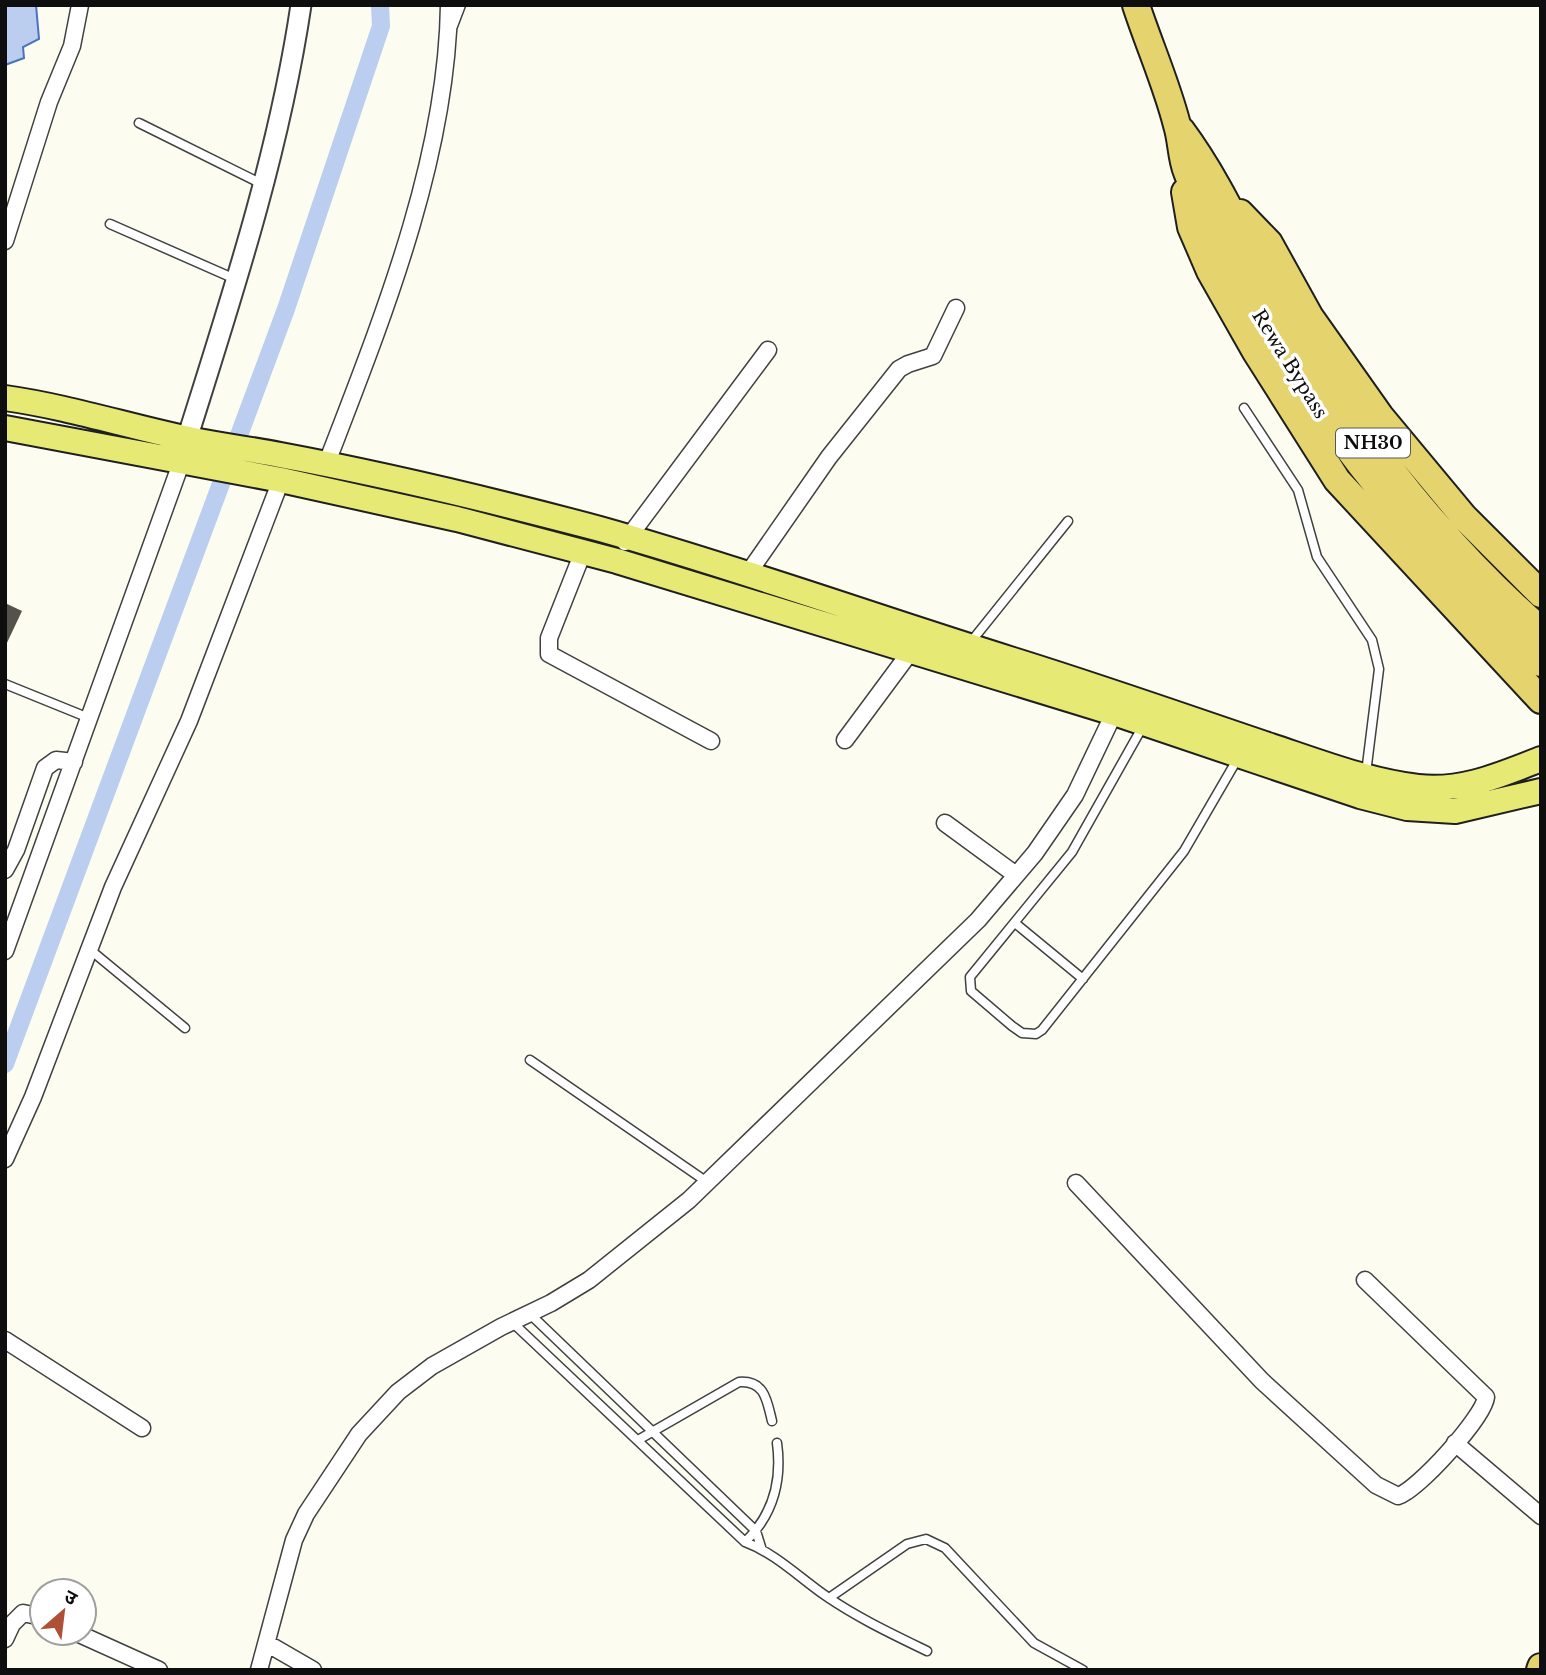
<svg xmlns="http://www.w3.org/2000/svg" width="1546" height="1675" font-family="'Libre Baskerville','Noto Sans Devanagari',serif">
  <style>
    .water { fill: #bbceef; stroke: #4a72be; stroke-width: 2 }
    .lines { fill: none; stroke-linecap: round; stroke-linejoin: round }
    .canal { stroke: #bbceef; stroke-width: 18 }
    .building { fill: #55524b }
    .service-casing { stroke: #414141; stroke-width: 11 }
    .minor-casing { stroke: #414141; stroke-width: 19 }
    .tertiary-casing { stroke: #414141; stroke-width: 23 }
    .primary-casing { stroke: #1f1f1f; stroke-width: 28 }
    .trunk-casing { stroke: #1f1f1f; stroke-width: 30 }
    .service { stroke: #fff; stroke-width: 8 }
    .minor { stroke: #fff; stroke-width: 16 }
    .tertiary { stroke: #fff; stroke-width: 19 }
    .primary { stroke: #e7e975; stroke-width: 24 }
    .trunk { stroke: #e5d46e; stroke-width: 26 }
    .labels { text-anchor: middle; dominant-baseline: central; stroke-width: 7; stroke-linejoin: round; paint-order: stroke }
    .shield { fill: #fff; stroke: #565656; stroke-width: 2 }
    .shield-label { font-size: 18px; font-weight: bold; fill: #0e0e0e }
    .street-label { font-size: 19px; fill: #0e0e0e; stroke: #fff }
  </style>
  <rect width="100%" height="100%" fill="#fcfdf0"/>
  <path class="water" d="M5 5H36L39 39 23 47 24 58 5 65Z"/>
  <g class="lines">
    <path class="canal" d="M5 1064 286 309 381 26 380 5"/>
  </g>
  <path class="building" d="M5 603 22 611 5 647Z"/>
  <g class="lines">
    <defs>
      <path id="service" d="M453 26 461 5
        M139 123 262 184
        M110 224 235 279
        M1244 408 1298 490 1317 557 1372 640 1379 669 1366 773
        M970 643 1068 521
        M5 684 89 718
        M1143 726 1072 852 970 977 971 991 1012 1026 1022 1033 1036 1034 1042 1030 1184 851 1238 758
        M1015 923 1083 979
        M88 948 185 1028
        M530 1060 707 1182
        M530 1314 756 1531 761 1547
        M512 1322 745 1542C775 1553 800 1578 826 1596 858 1618 892 1634 927 1651
        M638 1440 739 1382C765 1380 767 1401 772 1421
        M745 1542C773 1515 782 1480 777 1443
        M829 1598 907 1544 926 1539 945 1548 1034 1643 1083 1670"/>
      <path id="minor" d="M5 241 49 102 72 46 80 5
        M326 465C381 322 447 160 449 5
        M625 542 768 350
        M583 552 549 638V654L711 741
        M749 572 829 457 899 369 908 364 933 356 956 308
        M845 740 911 651
        M945 823 1016 875
        M5 870 16 850 45 768 56 760 74 762
        M5 951 184 455
        M5 1159 33 1097 113 887 189 721 281 480
        M1076 1183 1262 1381 1376 1485 1398 1496C1417 1491 1484 1417 1486 1397L1365 1280
        M5 1340 142 1428
        M1455 1443 1541 1516
        M77 1633 159 1670
        M5 1639 12 1624 23 1613 42 1617
        M268 1644 313 1670
        M259 1670 294 1540 306 1514 359 1434 398 1392 432 1366 501 1327 551 1303 589 1280 689 1200 978 920 1035 853 1075 795 1117 707"/>
      <path id="tertiary" d="M187 439C232 296 279 153 301 5"/>
      <path id="primary" d="M5 398C69 407 130 427 193 440 222 446 251 449 280 455 387 475 495 501 600 529 739 568 875 617 1013 660 1100 687 1185 717 1271 746 1319 762 1368 781 1418 787 1462 792 1500 775 1541 759
        M5 428 281 480 457 519 617 561 1114 713 1360 796 1407 808 1455 811 1541 791"/>
      <path id="trunk" d="M1136 5C1149 45 1167 85 1177 125 1182 141 1181 157 1187 172 1204 218 1228 263 1253 305 1330 438 1429 557 1541 663
        M1181 130C1228 193 1256 270 1298 337 1364 443 1447 548 1541 630
        M1185 192 1191 227 1210 271 1256 352 1337 480 1541 700
        M1240 213 1269 243 1310 317 1380 416 1464 517 1541 594
        M1540 1670 1541 1667"/>
    </defs>
    <use href="#service" class="service-casing"/>
    <use href="#minor" class="minor-casing"/>
    <use href="#tertiary" class="tertiary-casing"/>
    <use href="#primary" class="primary-casing"/>
    <use href="#trunk" class="trunk-casing"/>
    <use href="#service" class="service"/>
    <use href="#minor" class="minor"/>
    <use href="#tertiary" class="tertiary"/>
    <use href="#primary" class="primary"/>
    <use href="#trunk" class="trunk"/>
  </g>
  <g class="labels">
    <rect class="shield" x="1336" y="428.5" width="74" height="29" rx="5"/>
    <g class="shield-label">
      <text x="1373" y="443">NH30</text>
    </g>
    <g class="street-label">
      <text transform="translate(1290 364) rotate(58)">Rewa Bypass</text>
    </g>
  </g>
  <rect width="1546" height="1675" fill="none" stroke="#0e0e0e" stroke-width="14"/>
  <g transform="translate(63 1612) rotate(28)"><circle r="33" fill="#ffffff" stroke="#9f9f9f" stroke-width="2"/>
  <path d="M0-5L12 26L0 18L-12 26Z" fill="#ae4f36"/>
  <text y="-10" font-size="19" font-weight="bold" text-anchor="middle" fill="#0e0e0e">उ</text>
  </g>
</svg>
